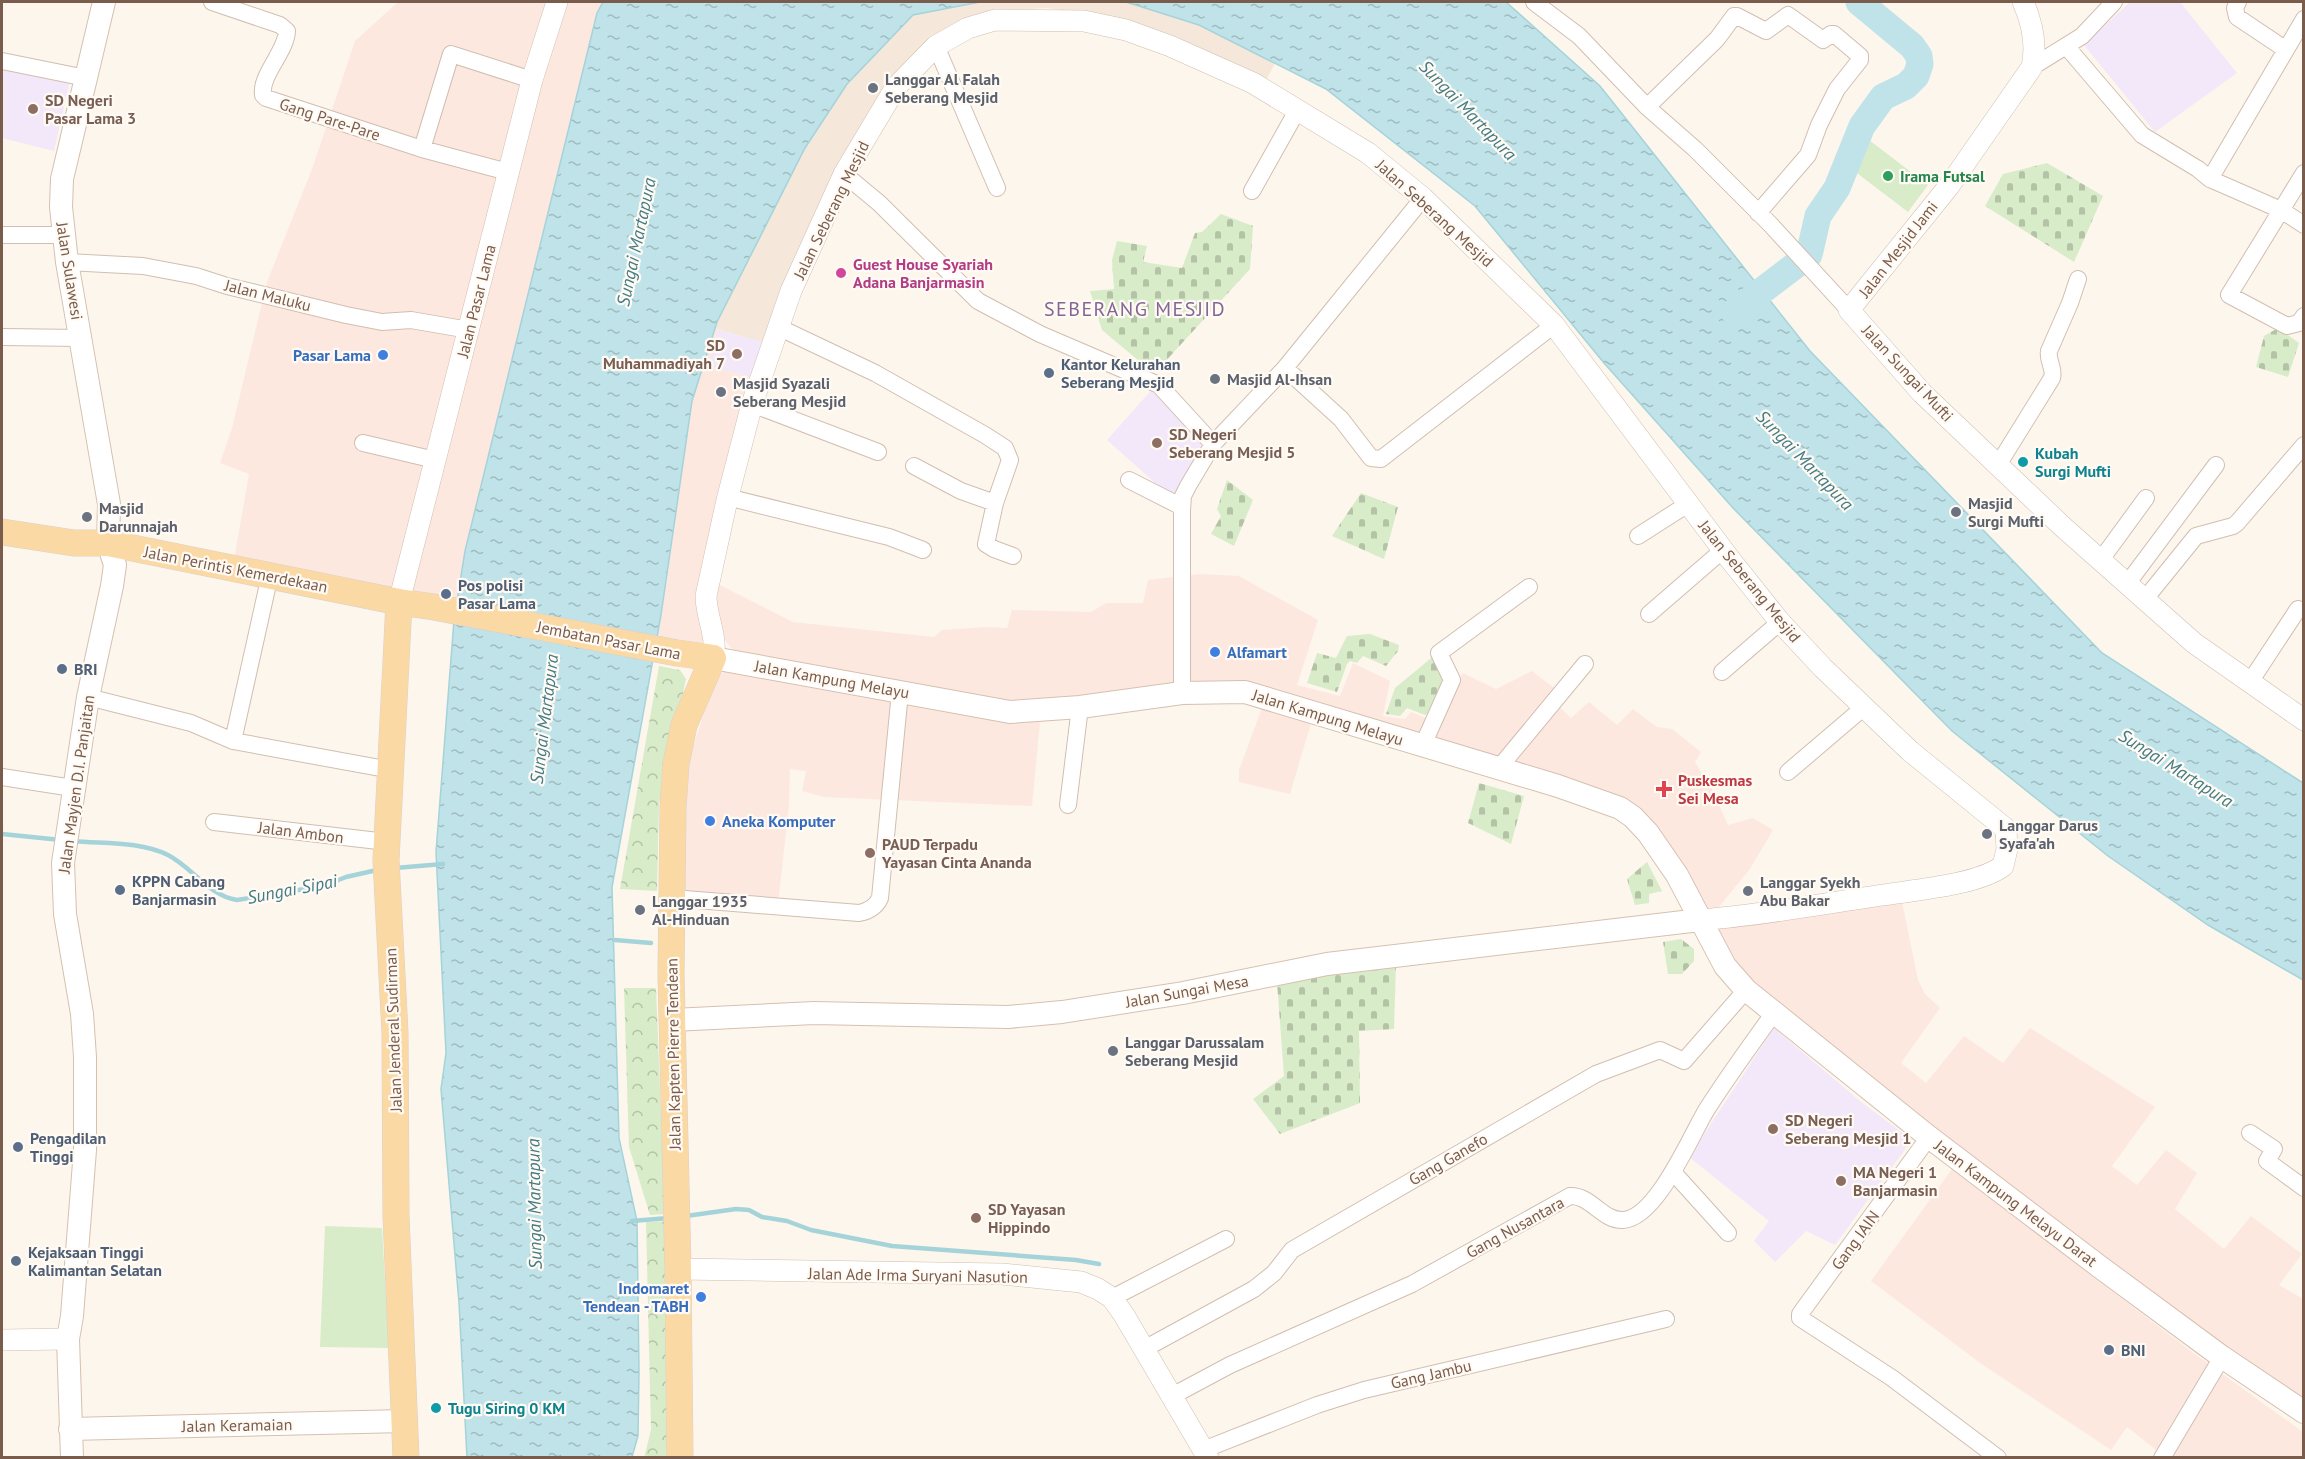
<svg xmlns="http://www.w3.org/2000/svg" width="2305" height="1459" font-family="'PT Sans',sans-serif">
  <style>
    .residential { fill: #f5e8da }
    .commercial { fill: #fde8e0 }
    .education { fill: #f3e8fa }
    .grass { fill: #d8ecc9 }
    .cemetery { fill: url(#cemetery-stones) }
    .park { fill: url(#park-crowns) }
    .water { fill: url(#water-ripples); stroke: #a5d3da; stroke-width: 1.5 }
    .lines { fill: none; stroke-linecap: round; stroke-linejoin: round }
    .stream { stroke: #a5d3da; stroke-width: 4.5 }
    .river { stroke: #bfe3e8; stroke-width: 27 }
    .minor-casing { stroke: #d1beb0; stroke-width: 18 }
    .tertiary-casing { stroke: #d1beb0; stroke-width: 22 }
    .secondary-casing { stroke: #d6c0b0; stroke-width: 24 }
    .primary-casing { stroke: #dad1cd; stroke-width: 27 }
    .minor { stroke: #fff; stroke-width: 16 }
    .tertiary { stroke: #fff; stroke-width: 21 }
    .secondary { stroke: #fff; stroke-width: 22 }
    .primary { stroke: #fbd9a5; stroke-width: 26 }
    .worship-dot { fill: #6b7280; stroke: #fffaf3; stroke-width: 2 }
    .education-dot { fill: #8d6e63; stroke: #fffaf3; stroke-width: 2 }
    .leisure-dot { fill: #2e9e5b; stroke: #fffaf3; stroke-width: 2 }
    .hotel-dot { fill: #d1479c; stroke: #fffaf3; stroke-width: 2 }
    .shop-dot { fill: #3f7fe0; stroke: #fffaf3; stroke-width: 2 }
    .service-dot { fill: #5c6f8a; stroke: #fffaf3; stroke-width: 2 }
    .culture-dot { fill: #0f9aa8; stroke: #fffaf3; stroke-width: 2 }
    .health-dot { fill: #e0444e; stroke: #fffaf3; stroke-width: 2 }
    .labels { text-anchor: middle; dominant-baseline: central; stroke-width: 4.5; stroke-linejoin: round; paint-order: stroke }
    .worship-label { font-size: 16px; font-weight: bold; fill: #5b616d; stroke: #fffaf3; text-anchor: start }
    .education-label { font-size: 16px; font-weight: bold; fill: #785e54; stroke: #fffaf3; text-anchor: start }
    .street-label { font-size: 16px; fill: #7a5c4d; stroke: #fffaf3 }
    .leisure-label { font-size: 16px; font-weight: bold; fill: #27864d; stroke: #fffaf3; text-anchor: start }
    .hotel-label { font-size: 16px; font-weight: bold; fill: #b23c85; stroke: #fffaf3; text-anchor: start }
    .shop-label { font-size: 16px; font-weight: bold; fill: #366cbe; stroke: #fffaf3; text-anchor: end }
    .service-label { font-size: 16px; font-weight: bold; fill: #4e5e75; stroke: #fffaf3; text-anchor: start }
    .culture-label { font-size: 16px; font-weight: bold; fill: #0d838f; stroke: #fffaf3; text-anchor: start }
    .health-label { font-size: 16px; font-weight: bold; fill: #be3a42; stroke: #fffaf3; text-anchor: start }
    .water-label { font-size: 18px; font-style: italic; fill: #437c86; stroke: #fffaf3 }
    .quarter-label { font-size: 20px; letter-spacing: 1.5px; fill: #846695; stroke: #fffaf3 }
  </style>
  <defs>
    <pattern id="cemetery-stones" width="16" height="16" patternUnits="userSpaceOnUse" patternTransform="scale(1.5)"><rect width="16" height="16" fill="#d8ecc9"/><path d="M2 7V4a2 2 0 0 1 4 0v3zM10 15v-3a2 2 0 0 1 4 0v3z" fill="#b4c2a5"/></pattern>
    <pattern id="park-crowns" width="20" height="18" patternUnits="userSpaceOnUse" patternTransform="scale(1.5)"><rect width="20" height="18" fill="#d8ecc9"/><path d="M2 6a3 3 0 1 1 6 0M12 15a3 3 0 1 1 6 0" fill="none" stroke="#b4c2a5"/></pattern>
    <pattern id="water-ripples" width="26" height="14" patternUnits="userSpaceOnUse" patternTransform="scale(1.5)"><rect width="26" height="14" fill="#bfe3e8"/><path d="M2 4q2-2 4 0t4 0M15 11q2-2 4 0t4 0" fill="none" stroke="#a0bbbe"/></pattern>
  </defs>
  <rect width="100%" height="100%" fill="#fdf6ec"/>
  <path class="residential" d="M783 2H1262L1277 60 1265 82 1177 37 1112 18 1047 8 1002 10 906 70 767 344 703 325Z"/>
  <path class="commercial" d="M398 2H610L465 552 457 607 234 560 249 474 220 463 232 428 267 282 312 169 355 41Z
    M691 322 767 344 703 568 716 648 641 635Z
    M1199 574 1239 576 1318 620 1297 685 1340 696 1353 663 1390 681 1383 716 1405 719 1411 712 1431 720 1463 673 1496 689 1532 671 1561 693 1556 703 1571 718 1589 702 1617 725 1633 709 1657 727 1672 729 1701 752 1695 762 1711 787 1728 825 1753 818 1773 830 1750 869 1714 913 1706 912 1641 813 1597 788 1459 751 1284 695 1008 703 746 657 732 649 719 632 710 614 718 584 793 622 934 637 942 630 985 627 1007 628 1012 610 1091 612 1106 603H1143L1148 580Z
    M741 668 942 712 1040 722 1032 806 824 797 802 791 806 771 790 769 789 806 778 904 680 895 684 775 714 682 725 670Z
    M1263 705 1312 720 1290 794 1239 782V770Z
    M1901 897 1918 980 1925 994 1940 1008 1901 1063 1926 1083 1964 1036 2003 1063 2030 1028 2155 1107 2112 1166 2137 1185 2166 1150 2197 1173 2175 1209 2224 1249 2251 1216 2302 1254 2279 1285 2303 1299 2304 1366 2302 1370 2304 1372 2303 1409 1761 998 1706 924Z
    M1952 1169 2192 1352 2303 1432V1457H2165L2127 1427 2111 1450 1980 1363 1871 1281Z"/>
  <path class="education" d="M2130 2H2180L2237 73 2155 132 2084 45Z
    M2 66 70 81 54 151 2 138Z
    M718 330 765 342 756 378 708 366Z
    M1155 386 1207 445 1188 477 1171 497 1107 440Z
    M1774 1028 1860 1101 1912 1140 1835 1245 1806 1231 1775 1262 1754 1241 1769 1221 1689 1157Z"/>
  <path class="grass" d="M1869 140 1928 185 1908 212 1849 167Z
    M325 1226 382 1228 389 1348 320 1347Z"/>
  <path class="cemetery" d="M2047 163 2103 196 2074 262 1985 206 2003 174Z
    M1221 214 1253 226 1250 269 1162 365 1145 366 1102 330 1090 291 1114 289 1112 260 1117 241 1147 246 1143 262 1182 268 1195 233 1202 232Z
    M2278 328 2299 343 2288 377 2256 367 2264 336Z
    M1227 480 1253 500 1234 546 1211 534 1221 516 1217 509Z
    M1361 493 1398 507 1384 559 1332 536Z
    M1370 634 1399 645 1398 651 1386 666 1363 656 1357 663 1350 661 1347 664 1337 692 1307 683 1317 653 1336 658 1347 636Z
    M1436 654 1447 679 1442 702 1425 715 1407 708 1400 716 1386 714 1395 688Z
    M1479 783 1524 796 1511 844 1468 823Z
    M1647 862 1662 891 1649 894V903L1635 905 1627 879Z
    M1681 939 1694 949V961L1682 974H1668L1663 942Z
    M1396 963 1394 1029 1359 1031 1360 1103 1280 1134 1253 1099 1284 1076 1277 982Z"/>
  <path class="park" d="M659 666 680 670 686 679 659 804 657 891 620 889Z
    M624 988H656L665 1214 650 1215 629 1147Z
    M668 1221 670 1457 644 1458 651 1430 646 1222Z"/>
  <path class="water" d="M603 2H980L913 15 847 84 805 148 717 322 692 401 661 615 612 887 619 1138 637 1221 639 1371 638 1436 632 1457 467 1458 459 1303 441 1089 446 1053 436 852 454 620 465 551 597 13Z
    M1126 2H1506L1600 86 1810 351 2102 653 2303 783V980L2208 925 2108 856 1952 731 1733 508 1604 363 1475 206 1326 89 1199 25Z"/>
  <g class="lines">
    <path class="stream" d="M2 834 61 840
      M73 841C104 844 139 841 168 855 193 868 208 895 237 900L323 886 346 877 377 870
      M395 868 443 864
      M615 940 651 943
      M686 1216 736 1209 749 1210 762 1217 787 1221 811 1230 892 1246 1076 1260 1099 1264
      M632 1221 668 1218"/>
    <path class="river" d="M1734 312 1809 255 1818 216 1837 188 1862 126 1883 97 1906 86 1916 76 1920 64 1919 56 1912 46 1859 2"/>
    <defs>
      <path id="minor" d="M212 2 280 25 287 31C286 52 260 75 263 95L266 98 422 149 508 172
        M1534 2 1579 36 1647 107 1695 149 1770 224 1849 310
        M2238 2 2235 8 2237 17 2285 49
        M2304 19 2210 179 2281 210 2304 225
        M936 46 997 188
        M2066 46 2142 135 2198 169 2210 179
        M2 61 86 78
        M2032 67 2082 36 2114 2
        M1647 107 1717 39 1734 16H1737L1766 31 1788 15 1823 40 1831 34H1834L1860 56V60L1837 89 1819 125 1808 155 1758 213
        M422 149 451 54 532 80
        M2304 173 2229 295 2287 326 2299 323 2304 316
        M844 174 879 203 978 301 1040 334 1159 385 1213 444
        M1252 191 1298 109
        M2 235H63
        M67 262 143 266 196 276 227 286 346 315 382 322 411 320 469 330
        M778 327 875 373 985 435 1005 448 1010 460 995 503 961 491 914 466
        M2 337 81 338
        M1285 368 1341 419 1371 458 1381 459 1554 325
        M752 404 878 452
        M363 443 435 460
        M1998 465 2052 378C2055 368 2047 361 2049 351L2070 303 2078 279
        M1129 480 1182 507
        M727 497 889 537 923 550
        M995 503 986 544 994 549 1013 556
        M1638 536 1688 504
        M2100 561 2146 498
        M2127 584 2216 465
        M2145 599 2196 536 2233 526 2237 523 2304 445
        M1649 614 1723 550
        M1722 672 1780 622
        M2250 682 2298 609
        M1182 693V511L1183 496 1188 486 1213 444 1285 368 1423 198
        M88 697 191 723 233 741 391 770
        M233 741 270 575
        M1423 745 1452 680 1439 653 1529 587
        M1498 769 1585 664
        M1788 772 1863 708
        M2 777 73 788
        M1068 805 1080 707
        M214 822 387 842
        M672 898 859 913C869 911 876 907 880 898L900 692
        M2250 1133 2274 1149 2267 1161 2304 1188
        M1929 1137 1800 1314V1318L1892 1378 1998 1458
        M1673 1172 1728 1233
        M1112 1298 1226 1239
        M1144 1349 1254 1289 1274 1273 1292 1250 1596 1074 1660 1050 1684 1061 1746 990
        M1172 1396 1230 1365 1412 1284 1570 1196C1591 1195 1602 1221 1623 1220 1657 1218 1691 1135 1707 1109 1728 1076 1751 1045 1773 1014
        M1203 1450 1317 1405 1364 1390 1666 1319
        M2162 1458 2222 1357"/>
      <path id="tertiary" d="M2023 2C2032 22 2037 44 2032 67L1949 186 1849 310 1922 393 2063 527 2194 643 2304 720
        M399 602 532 80 557 2
        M713 658C718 637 706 617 706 596L727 500 752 404 791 291 844 174 896 87 936 46 968 28 995 20 1084 21 1126 30 1170 46 1253 83 1368 153 1423 198 1554 325 1729 558 1780 622 1823 668 1910 751 2006 829 2007 849 2003 866C1977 885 1915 890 1883 895 1822 904 1761 915 1700 920
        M678 1269 1002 1274 1081 1282 1098 1289 1112 1298 1124 1315 1208 1458
        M2 1340 68 1339"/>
      <path id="secondary" d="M713 658 1010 712 1080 707 1182 693 1245 692 1558 786 1620 808 1633 817 1648 833 1677 875 1725 966 1746 990 1929 1137 2100 1267 2222 1357 2304 1412
        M673 1020 814 1013 1008 1017 1062 1012 1183 993 1327 964 1700 920
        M70 1429 405 1421
        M72 1458 68 1339 72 1316 85 1150V1057L82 1014 65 914 63 863 88 697 112 586 115 565 108 543 109 504 67 262 61 207 62 179 104 2"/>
      <path id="primary" d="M2 532 74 543H108L399 602 434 607 677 653 713 658 684 725 676 764 673 807 671 974 678 1269 680 1458
        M399 602 386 860 395 1033 396 1216 406 1458"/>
    </defs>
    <use href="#minor" class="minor-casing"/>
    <use href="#tertiary" class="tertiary-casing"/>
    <use href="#secondary" class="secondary-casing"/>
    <use href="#primary" class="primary-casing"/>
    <use href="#minor" class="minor"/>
    <use href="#tertiary" class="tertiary"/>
    <use href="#secondary" class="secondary"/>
    <use href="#primary" class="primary"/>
  </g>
  <g class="worship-dot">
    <circle cx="873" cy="88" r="6"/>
    <circle cx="1215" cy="379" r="6"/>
    <circle cx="721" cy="392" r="6"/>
    <circle cx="1956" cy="512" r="6"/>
    <circle cx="87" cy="517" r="6"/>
    <circle cx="1987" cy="834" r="6"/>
    <circle cx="1748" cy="891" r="6"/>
    <circle cx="640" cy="910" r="6"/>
    <circle cx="1113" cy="1051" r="6"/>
  </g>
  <g class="education-dot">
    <circle cx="33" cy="109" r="6"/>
    <circle cx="737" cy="354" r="6"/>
    <circle cx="1157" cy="443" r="6"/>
    <circle cx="870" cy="853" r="6"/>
    <circle cx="1773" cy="1129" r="6"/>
    <circle cx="1841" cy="1181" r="6"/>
    <circle cx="976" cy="1218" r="6"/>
  </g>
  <circle class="leisure-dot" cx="1888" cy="176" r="6"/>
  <circle class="hotel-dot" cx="841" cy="273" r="6"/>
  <g class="shop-dot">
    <circle cx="383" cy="355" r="6"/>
    <circle cx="1215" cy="652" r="6"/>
    <circle cx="710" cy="821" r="6"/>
    <circle cx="701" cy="1297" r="6"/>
  </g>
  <g class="service-dot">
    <circle cx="1049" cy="373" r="6"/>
    <circle cx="446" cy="594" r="6"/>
    <circle cx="62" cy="669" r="6"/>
    <circle cx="120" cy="890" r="6"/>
    <circle cx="18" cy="1147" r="6"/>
    <circle cx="16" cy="1261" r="6"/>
    <circle cx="2109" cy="1350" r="6"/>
  </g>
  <g class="culture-dot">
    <circle cx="2023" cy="462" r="6"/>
    <circle cx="436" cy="1408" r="6"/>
  </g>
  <path class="health-dot" d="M1661 780h6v6h6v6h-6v6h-6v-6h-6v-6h6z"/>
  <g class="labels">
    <g class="worship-label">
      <text x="885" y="79">Langgar Al Falah<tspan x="885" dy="18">Seberang Mesjid</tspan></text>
      <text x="1227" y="379">Masjid Al-Ihsan</text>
      <text x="733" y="383">Masjid Syazali<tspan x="733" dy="18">Seberang Mesjid</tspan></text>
      <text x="1968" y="503">Masjid<tspan x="1968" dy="18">Surgi Mufti</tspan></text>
      <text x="99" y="508">Masjid<tspan x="99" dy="18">Darunnajah</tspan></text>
      <text x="1999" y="825">Langgar Darus<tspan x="1999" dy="18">Syafa'ah</tspan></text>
      <text x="1760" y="882">Langgar Syekh<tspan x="1760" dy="18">Abu Bakar</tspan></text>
      <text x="652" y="901">Langgar 1935<tspan x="652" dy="18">Al-Hinduan</tspan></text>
      <text x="1125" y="1042">Langgar Darussalam<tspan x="1125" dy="18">Seberang Mesjid</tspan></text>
    </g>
    <g class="education-label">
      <text x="45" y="100">SD Negeri<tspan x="45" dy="18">Pasar Lama 3</tspan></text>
      <text x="725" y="345" text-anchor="end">SD<tspan x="725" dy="18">Muhammadiyah 7</tspan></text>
      <text x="1169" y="434">SD Negeri<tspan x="1169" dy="18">Seberang Mesjid 5</tspan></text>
      <text x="882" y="844">PAUD Terpadu<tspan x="882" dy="18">Yayasan Cinta Ananda</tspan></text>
      <text x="1785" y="1120">SD Negeri<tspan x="1785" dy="18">Seberang Mesjid 1</tspan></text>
      <text x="1853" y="1172">MA Negeri 1<tspan x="1853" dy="18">Banjarmasin</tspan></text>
      <text x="988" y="1209">SD Yayasan<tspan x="988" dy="18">Hippindo</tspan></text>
    </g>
    <g class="street-label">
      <text transform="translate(330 119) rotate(18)">Gang Pare-Pare</text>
      <text transform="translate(831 210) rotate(-64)">Jalan Seberang Mesjid</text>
      <text transform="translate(1435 213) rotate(42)">Jalan Seberang Mesjid</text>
      <text transform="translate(1898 249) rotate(-52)">Jalan Mesjid Jami</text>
      <text transform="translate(70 271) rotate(81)">Jalan Sulawesi</text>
      <text transform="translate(268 295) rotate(14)">Jalan Maluku</text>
      <text transform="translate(476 301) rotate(-76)">Jalan Pasar Lama</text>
      <text transform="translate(1908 373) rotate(47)">Jalan Sungai Mufti</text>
      <text transform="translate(236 569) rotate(11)">Jalan Perintis Kemerdekaan</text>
      <text transform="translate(1750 581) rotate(51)">Jalan Seberang Mesjid</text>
      <text transform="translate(609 640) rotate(11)">Jembatan Pasar Lama</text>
      <text transform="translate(832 679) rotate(10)">Jalan Kampung Melayu</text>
      <text transform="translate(1328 717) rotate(17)">Jalan Kampung Melayu</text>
      <text transform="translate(76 784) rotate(-82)">Jalan Mayjen D.I. Panjaitan</text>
      <text transform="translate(301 832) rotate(7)">Jalan Ambon</text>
      <text transform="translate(1187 991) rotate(-10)">Jalan Sungai Mesa</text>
      <text transform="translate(393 1030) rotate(-92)">Jalan Jenderal Sudirman</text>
      <text transform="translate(673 1054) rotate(-91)">Jalan Kapten Pierre Tendean</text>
      <text transform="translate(1448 1159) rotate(-30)">Gang Ganefo</text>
      <text transform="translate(2016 1203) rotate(37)">Jalan Kampung Melayu Darat</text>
      <text transform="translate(1515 1227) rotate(-29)">Gang Nusantara</text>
      <text transform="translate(1855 1240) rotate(-54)">Gang IAIN</text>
      <text transform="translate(918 1275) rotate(1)">Jalan Ade Irma Suryani Nasution</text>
      <text transform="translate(1431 1374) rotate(-13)">Gang Jambu</text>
      <text transform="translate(237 1425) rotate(-1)">Jalan Keramaian</text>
    </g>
    <g class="leisure-label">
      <text x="1900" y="176">Irama Futsal</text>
    </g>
    <g class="hotel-label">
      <text x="853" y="264">Guest House Syariah<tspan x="853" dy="18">Adana Banjarmasin</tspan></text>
    </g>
    <g class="shop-label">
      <text x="371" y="355">Pasar Lama</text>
      <text x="1227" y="652" text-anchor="start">Alfamart</text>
      <text x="722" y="821" text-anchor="start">Aneka Komputer</text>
      <text x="689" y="1288">Indomaret<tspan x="689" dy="18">Tendean - TABH</tspan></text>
    </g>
    <g class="service-label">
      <text x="1061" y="364">Kantor Kelurahan<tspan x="1061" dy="18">Seberang Mesjid</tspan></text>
      <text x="458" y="585">Pos polisi<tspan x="458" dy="18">Pasar Lama</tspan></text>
      <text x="74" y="669">BRI</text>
      <text x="132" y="881">KPPN Cabang<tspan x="132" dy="18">Banjarmasin</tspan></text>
      <text x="30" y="1138">Pengadilan<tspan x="30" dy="18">Tinggi</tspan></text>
      <text x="28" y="1252">Kejaksaan Tinggi<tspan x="28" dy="18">Kalimantan Selatan</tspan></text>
      <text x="2121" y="1350">BNI</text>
    </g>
    <g class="culture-label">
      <text x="2035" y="453">Kubah<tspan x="2035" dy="18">Surgi Mufti</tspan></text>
      <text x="448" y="1408">Tugu Siring 0 KM</text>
    </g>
    <g class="health-label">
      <text x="1678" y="780">Puskesmas<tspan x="1678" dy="18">Sei Mesa</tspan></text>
    </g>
    <g class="water-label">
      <text transform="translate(1468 110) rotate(46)">Sungai Martapura</text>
      <text transform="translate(636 242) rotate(-78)">Sungai Martapura</text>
      <text transform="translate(1805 460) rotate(46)">Sungai Martapura</text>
      <text transform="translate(544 719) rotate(-83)">Sungai Martapura</text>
      <text transform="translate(2176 768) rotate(32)">Sungai Martapura</text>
      <text transform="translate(292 889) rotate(-11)">Sungai Sipai</text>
      <text transform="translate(534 1204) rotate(-91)">Sungai Martapura</text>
    </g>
    <g class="quarter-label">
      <text x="1135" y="309">SEBERANG MESJID</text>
    </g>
  </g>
  <rect width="2305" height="1459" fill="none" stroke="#7a5c4d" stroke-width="6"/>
</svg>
